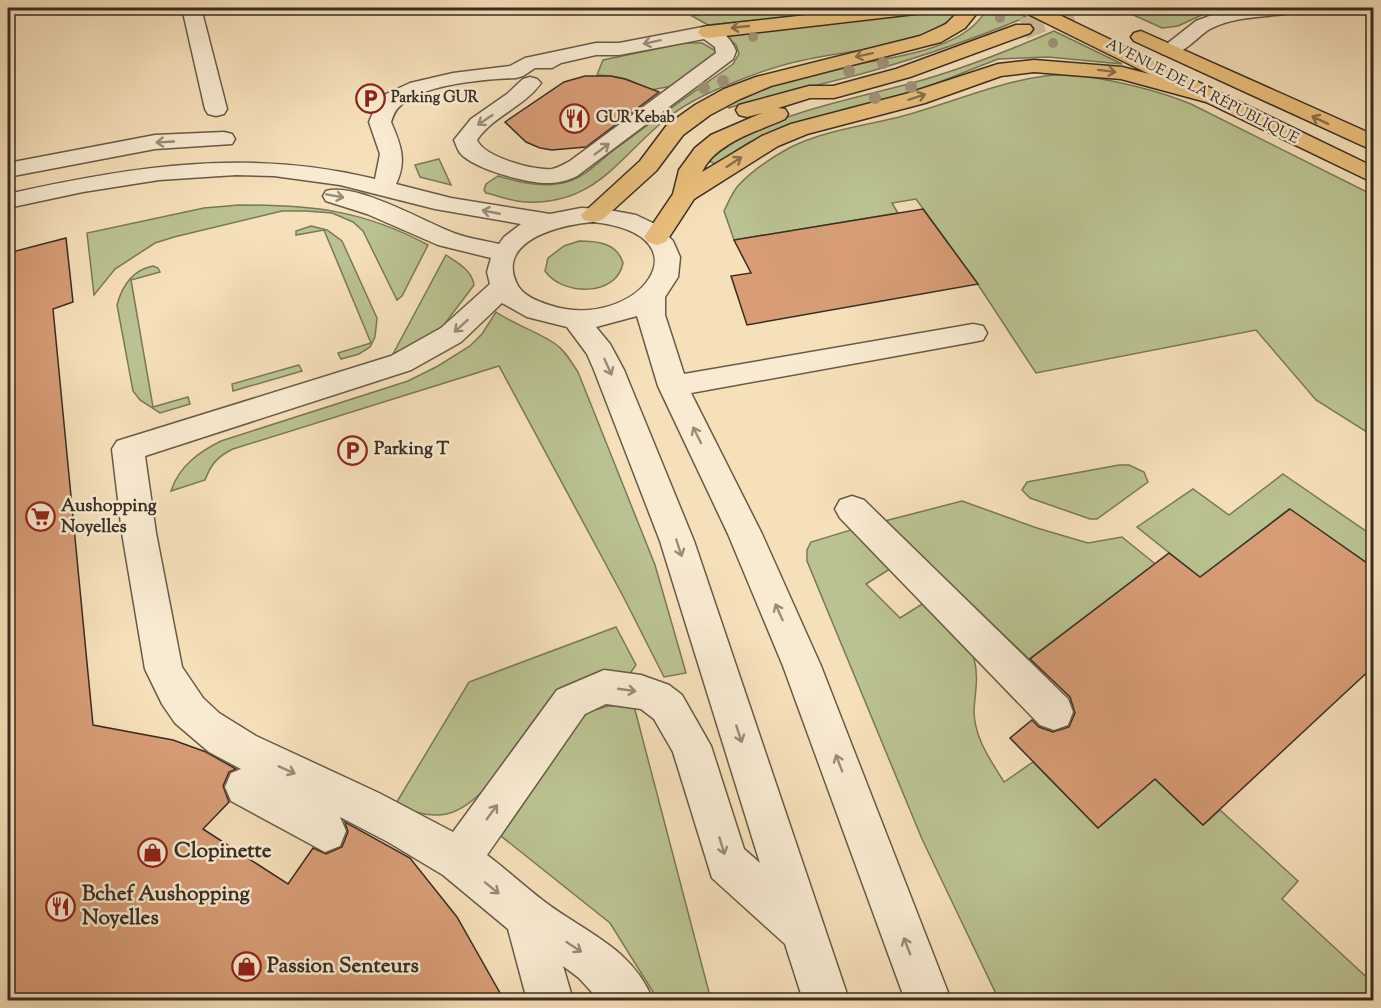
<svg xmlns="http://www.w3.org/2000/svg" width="1381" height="1008" font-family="'Sorts Mill Goudy',serif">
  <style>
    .green { fill: #bbc291; stroke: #7a785a; stroke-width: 1.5 }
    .building { fill: #d89d77; stroke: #382d22; stroke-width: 1.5 }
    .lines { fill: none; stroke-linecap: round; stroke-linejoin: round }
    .major-tunnel { stroke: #d0bc9c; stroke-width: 21; stroke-dasharray: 21 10; stroke-linecap: butt }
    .minor-casing { stroke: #685a48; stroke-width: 3 }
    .major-casing { stroke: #382d22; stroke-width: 3 }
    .minor { fill: #f9ebd2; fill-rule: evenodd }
    .major { fill: #ebc07d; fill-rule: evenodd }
    .tree { fill: #a09276 }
    .oneway { stroke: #896f4b }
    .oneway2 { stroke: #988c7a }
    .labels { text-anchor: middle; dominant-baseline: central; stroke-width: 5; stroke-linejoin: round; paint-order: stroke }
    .far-street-label { font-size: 15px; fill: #382d22; stroke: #f9ebd2 }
    .far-poi-label { font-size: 15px; font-weight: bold; fill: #382d22; stroke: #f9ebd2; text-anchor: start }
    .poi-label { font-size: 18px; font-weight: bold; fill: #382d22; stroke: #f9ebd2; text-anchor: start }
    .near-poi-label { font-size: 21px; font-weight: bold; fill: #382d22; stroke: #f9ebd2; text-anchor: start }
  </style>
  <rect width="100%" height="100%" fill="#f6e0ba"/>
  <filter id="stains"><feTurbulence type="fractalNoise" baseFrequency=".00333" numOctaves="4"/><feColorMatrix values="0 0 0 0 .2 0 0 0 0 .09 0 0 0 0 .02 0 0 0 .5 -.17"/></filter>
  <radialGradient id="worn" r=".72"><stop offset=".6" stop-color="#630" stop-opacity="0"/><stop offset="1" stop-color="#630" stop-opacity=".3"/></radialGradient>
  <path class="green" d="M736 8H875L708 25 692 16Z
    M939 8H961C932 48 850 49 804 60 779 65 754 74 730 84 707 93 686 103 666 119 619 157 596 205 526 202 513 202 499 196 486 193L484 190 486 184 498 176C522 183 545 189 570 181 589 174 601 159 618 147 656 118 695 91 733 64L739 54 736 45 726 36 910 14Z
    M987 8H1006L1026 17C977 38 926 55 875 70 827 84 777 93 729 108L725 105C754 91 784 79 815 72 864 60 964 57 987 8Z
    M1118 8H1250L1206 13 1178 26 1162 28Z
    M1054 31 1122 64 1048 57 998 59 909 94 785 126 748 143 716 164 708 161C765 113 842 102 912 83 960 70 1008 51 1054 31Z
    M685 43H702L716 51 714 56 672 86 646 91C633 78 615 76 597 75L603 60Z
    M1071 74C1113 80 1152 88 1191 104L1373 195V436L1316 400 1256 330 1036 373 975 280 916 199 892 203 898 213 734 240 724 211C728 203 732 193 737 187 751 171 771 158 789 148 824 130 865 126 903 116 959 101 1012 75 1071 74Z
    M439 159 451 185 420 177 415 165Z
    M239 205C312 205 363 210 428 245L402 296 397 300 363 231 353 222 332 213 306 211H282L174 237 155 243 115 269 94 295 87 233 204 208Z
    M311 226 327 230 342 241 377 318 375 337 370 347 359 354 341 359 338 353 371 343 324 230 296 235V231Z
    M579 241C598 241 617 243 623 263 617 297 562 296 545 271L548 258 564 246Z
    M446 255C458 263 472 270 474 285L443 326 423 341 396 356 393 354Z
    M153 266 158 268 160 272 131 280 153 407 188 397 190 404 160 413 140 400 133 391 117 305C122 286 133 270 153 266Z
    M496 312C515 325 536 331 554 343 565 350 571 362 578 372L655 565 686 673 664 677 624 598 499 366 233 449C218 456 211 464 205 480L171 491C179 466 199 452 221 441L408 381 438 366 470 346 482 334Z
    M299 365 302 371 233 391 232 384Z
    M1119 465H1129L1144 472 1148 482 1097 519H1090L1030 498 1022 490 1027 482Z
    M1283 474 1373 536V568L1289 509 1215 566 1227 599 1137 527 1193 489 1229 515Z
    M962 501 1037 528 1088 543 1122 537 1212 610 1204 617 1147 570 1029 659 885 521Z
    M854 529 893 567 866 584 900 618 927 601C943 617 968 636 974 659 979 676 975 693 974 710 974 738 990 759 1004 782L1033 762 1098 828 1155 779 1203 825 1220 810 1298 881 1282 899 1373 983V1000H999L922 839 807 561V550L811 542Z
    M616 627 636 665 626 679 490 784C457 818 439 823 395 805L469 682Z
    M608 706H634L711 1000H658L610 923 501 836 585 713Z"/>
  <path class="building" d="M585 76H610L625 79 659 92 586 147 552 150 540 148 526 142 505 122 564 82Z
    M923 209 978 284 747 325 731 276 751 273 734 240Z
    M66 238 73 302 53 309 93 725 173 740 206 752 236 769 229 772 223 786 229 802 203 829 288 884 313 848 326 854 342 847 348 832 345 822 410 858 457 917 504 1000H8V253Z
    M1290 509 1374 568V666L1203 825 1155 779 1098 828 1010 738 1032 720 1039 727 1053 732 1069 727 1075 713 1070 697 1030 659 1169 553 1200 577Z"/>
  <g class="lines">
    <path class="major-tunnel" d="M1023 29 1079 8"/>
    <defs>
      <path id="minor" d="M182 8H201L227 109 224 114 216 116 208 114 205 109Z
        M1251 8H1295L1292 12 1285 14C1261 17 1232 17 1210 29 1195 38 1181 59 1162 54L1159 50 1196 21 1220 12Z
        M708 26C721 29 731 38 736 51L733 59 577 176C569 180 559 183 550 183 528 184 474 169 460 153 457 149 456 144 454 140L471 119 507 94 523 79 530 77 537 79 541 83C524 107 493 116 477 140 484 157 534 171 552 169 558 168 564 164 570 161L716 53 715 47 704 39 619 55H596L561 63 552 68H535L523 76 516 78C486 79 422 84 400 106 395 110 393 116 391 122 401 145 407 161 396 184L451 198 550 214 581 208 604 209 636 215 657 225 673 241 680 257 678 277 665 297V315L684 374 973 324 983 326 987 333 983 340 973 342 691 393 762 534 821 666 951 1000H905L783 666 728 534 658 386 637 316 596 327 610 344 624 370 694 541 849 1000H803L785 944 712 878 673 752 654 719 641 709 606 704 585 714 487 855C507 870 525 887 545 902 586 933 632 948 653 1000H599L579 978 563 966 573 1000H527L508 929 443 875 388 842 340 817 346 831 340 846 325 852 231 801 225 787 231 773 241 769 209 752 175 723 162 704 145 669 122 533 112 449 117 441 391 356 441 328 490 284 487 272 491 258 438 245 367 214 326 201 323 196 326 191C357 183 419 219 449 231 465 238 482 240 499 244L504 237 521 224 435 209 340 185 274 176 236 175 159 180 83 192 8 208V194C132 166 249 148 375 179L380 154 369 122 374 110 386 94 410 83 453 73 510 66 525 58 596 43H619ZM593 222C713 235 636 334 549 305 537 301 521 295 516 282 497 239 564 224 593 222ZM502 303 527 317 567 327 587 354 594 370 660 541 760 863 744 849 711 746 682 695 669 685 641 675 604 670 557 690 453 832 379 793 256 736 219 713 203 698 182 667 156 533 145 456 411 370 461 342Z
        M224 132 232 134 235 139 232 144 155 149 8 177V163L155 135Z
        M852 496 864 500 1068 699 1073 712 1068 725 1054 730 1040 725 840 518 835 509 840 500Z"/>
      <path id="major" d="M869 8H925L922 12 915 14 708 38 701 36 698 32 701 28 708 26Z
        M962 8H981L965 28 941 42 771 86 740 99 710 115 683 135 656 171 602 220 593 222 584 220 581 215 640 161 667 125 695 105 724 89 756 77 920 36 946 24Z
        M1021 8H1045L1374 167V183L1206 102 1121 79 1034 72 1001 76 925 103 807 134 778 146 694 199 666 242 657 245 648 242 644 237 673 194 679 170 695 148 711 135 762 113 747 117 739 115 736 110 739 105 809 86H833L896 69 1016 25H1030L1033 29 1030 33 910 77 834 98H810L778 108 785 109 788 114 785 119C756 132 716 142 702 172L762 136 791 124 909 93 998 64 1034 60 1122 67 1149 74 1024 12Z
        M1141 31 1374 135V151L1134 41 1131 37 1134 33Z"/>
    </defs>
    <use href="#minor" class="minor-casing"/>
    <use href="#major" class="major-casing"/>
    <use href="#minor" class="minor"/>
    <use href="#major" class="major"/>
  </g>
  <g class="tree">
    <circle cx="1000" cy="18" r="5"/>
    <circle cx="753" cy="37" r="5"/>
    <circle cx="1053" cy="43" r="5"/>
    <circle cx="883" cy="63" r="6"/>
    <circle cx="849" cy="71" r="6"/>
    <circle cx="723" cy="81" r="6"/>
    <circle cx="911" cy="87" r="6"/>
    <circle cx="704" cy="88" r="6"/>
    <circle cx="875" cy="98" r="6"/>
  </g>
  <defs><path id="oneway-shaft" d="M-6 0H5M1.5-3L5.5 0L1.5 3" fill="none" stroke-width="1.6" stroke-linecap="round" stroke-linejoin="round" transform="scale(1.5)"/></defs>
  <g class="oneway">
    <use href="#oneway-shaft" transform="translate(740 27) rotate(174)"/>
    <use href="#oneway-shaft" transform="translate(864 55) rotate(168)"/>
    <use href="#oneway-shaft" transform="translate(1107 71) rotate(7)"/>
    <use href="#oneway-shaft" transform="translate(917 97) rotate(-18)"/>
    <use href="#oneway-shaft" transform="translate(1320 120) rotate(-155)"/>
    <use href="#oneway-shaft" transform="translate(734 162) rotate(-33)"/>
  </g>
  <g class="oneway2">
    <use href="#oneway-shaft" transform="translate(652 42) rotate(168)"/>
    <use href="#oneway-shaft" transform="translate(485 120) rotate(146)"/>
    <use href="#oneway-shaft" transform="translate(165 142) rotate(177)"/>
    <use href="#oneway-shaft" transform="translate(602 149) rotate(-37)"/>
    <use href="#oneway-shaft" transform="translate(335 196) rotate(10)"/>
    <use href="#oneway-shaft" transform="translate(491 212) rotate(-169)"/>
    <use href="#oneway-shaft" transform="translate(461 326) rotate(138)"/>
    <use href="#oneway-shaft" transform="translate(608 367) rotate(66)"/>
    <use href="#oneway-shaft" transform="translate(697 435) rotate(-116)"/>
    <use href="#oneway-shaft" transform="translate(679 548) rotate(72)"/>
    <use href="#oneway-shaft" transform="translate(779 612) rotate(-114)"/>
    <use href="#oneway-shaft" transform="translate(627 690) rotate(8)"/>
    <use href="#oneway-shaft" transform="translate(739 734) rotate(72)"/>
    <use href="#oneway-shaft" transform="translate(839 763) rotate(-111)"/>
    <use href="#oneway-shaft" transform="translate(287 770) rotate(24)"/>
    <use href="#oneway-shaft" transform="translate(492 812) rotate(-54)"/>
    <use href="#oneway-shaft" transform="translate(722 846) rotate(73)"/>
    <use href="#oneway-shaft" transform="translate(492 888) rotate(39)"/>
    <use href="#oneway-shaft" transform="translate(907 946) rotate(-111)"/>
    <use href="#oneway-shaft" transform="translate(574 947) rotate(33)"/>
  </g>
  <defs>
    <symbol id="parking-ring" viewBox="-11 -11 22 22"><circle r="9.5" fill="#f9ebd2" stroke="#8f2418" stroke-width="1.5"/><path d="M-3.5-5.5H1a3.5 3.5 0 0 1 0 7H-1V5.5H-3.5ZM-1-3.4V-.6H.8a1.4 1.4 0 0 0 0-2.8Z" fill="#8f2418"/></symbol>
    <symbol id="restaurant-ring" viewBox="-11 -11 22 22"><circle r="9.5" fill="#f9ebd2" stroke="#8f2418" stroke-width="1.5"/><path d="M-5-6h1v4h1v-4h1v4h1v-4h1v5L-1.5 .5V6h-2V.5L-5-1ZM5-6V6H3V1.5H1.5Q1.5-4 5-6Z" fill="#8f2418"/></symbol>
    <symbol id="supermarket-ring" viewBox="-11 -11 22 22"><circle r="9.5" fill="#f9ebd2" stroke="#8f2418" stroke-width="1.5"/><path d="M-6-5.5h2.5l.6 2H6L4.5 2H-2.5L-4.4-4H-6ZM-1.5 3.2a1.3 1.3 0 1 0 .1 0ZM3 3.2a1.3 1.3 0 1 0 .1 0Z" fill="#8f2418"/></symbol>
    <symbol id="shop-ring" viewBox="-11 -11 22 22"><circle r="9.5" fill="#f9ebd2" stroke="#8f2418" stroke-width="1.5"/><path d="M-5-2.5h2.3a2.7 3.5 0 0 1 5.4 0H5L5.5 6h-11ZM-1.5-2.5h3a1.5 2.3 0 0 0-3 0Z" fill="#8f2418"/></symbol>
  </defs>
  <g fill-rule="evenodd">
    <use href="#parking-ring" x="354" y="82" width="33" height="33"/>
    <use href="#restaurant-ring" x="558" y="102" width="33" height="33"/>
    <use href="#parking-ring" x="336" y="434" width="33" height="33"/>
    <use href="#supermarket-ring" x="24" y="500" width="33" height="33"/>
    <use href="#shop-ring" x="136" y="836" width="33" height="33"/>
    <use href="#restaurant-ring" x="44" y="890" width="33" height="33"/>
    <use href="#shop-ring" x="230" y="950" width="33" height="33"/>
  </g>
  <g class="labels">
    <g class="far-street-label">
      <text transform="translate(1202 92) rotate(27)">AVENUE DE LA RÉPUBLIQUE</text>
    </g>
    <g class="far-poi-label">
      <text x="391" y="98">Parking GUR</text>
      <text x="596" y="118">GUR Kebab</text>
    </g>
    <g class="poi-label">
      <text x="374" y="450">Parking T</text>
      <text x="61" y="507">Aushopping<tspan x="61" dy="21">Noyelles</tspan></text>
    </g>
    <g class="near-poi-label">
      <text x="174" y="852">Clopinette</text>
      <text x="82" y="895">Bchef Aushopping<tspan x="82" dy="24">Noyelles</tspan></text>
      <text x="267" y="967">Passion Senteurs</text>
    </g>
  </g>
  <rect width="1381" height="1008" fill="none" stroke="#f6e0ba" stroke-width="30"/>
  <rect x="9" y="9" width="1363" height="990" fill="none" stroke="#382d22" stroke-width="3"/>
  <rect x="15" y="15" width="1351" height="978" fill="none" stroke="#382d22" stroke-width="1.5"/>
  <rect width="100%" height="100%" filter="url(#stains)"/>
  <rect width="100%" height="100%" fill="url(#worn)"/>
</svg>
